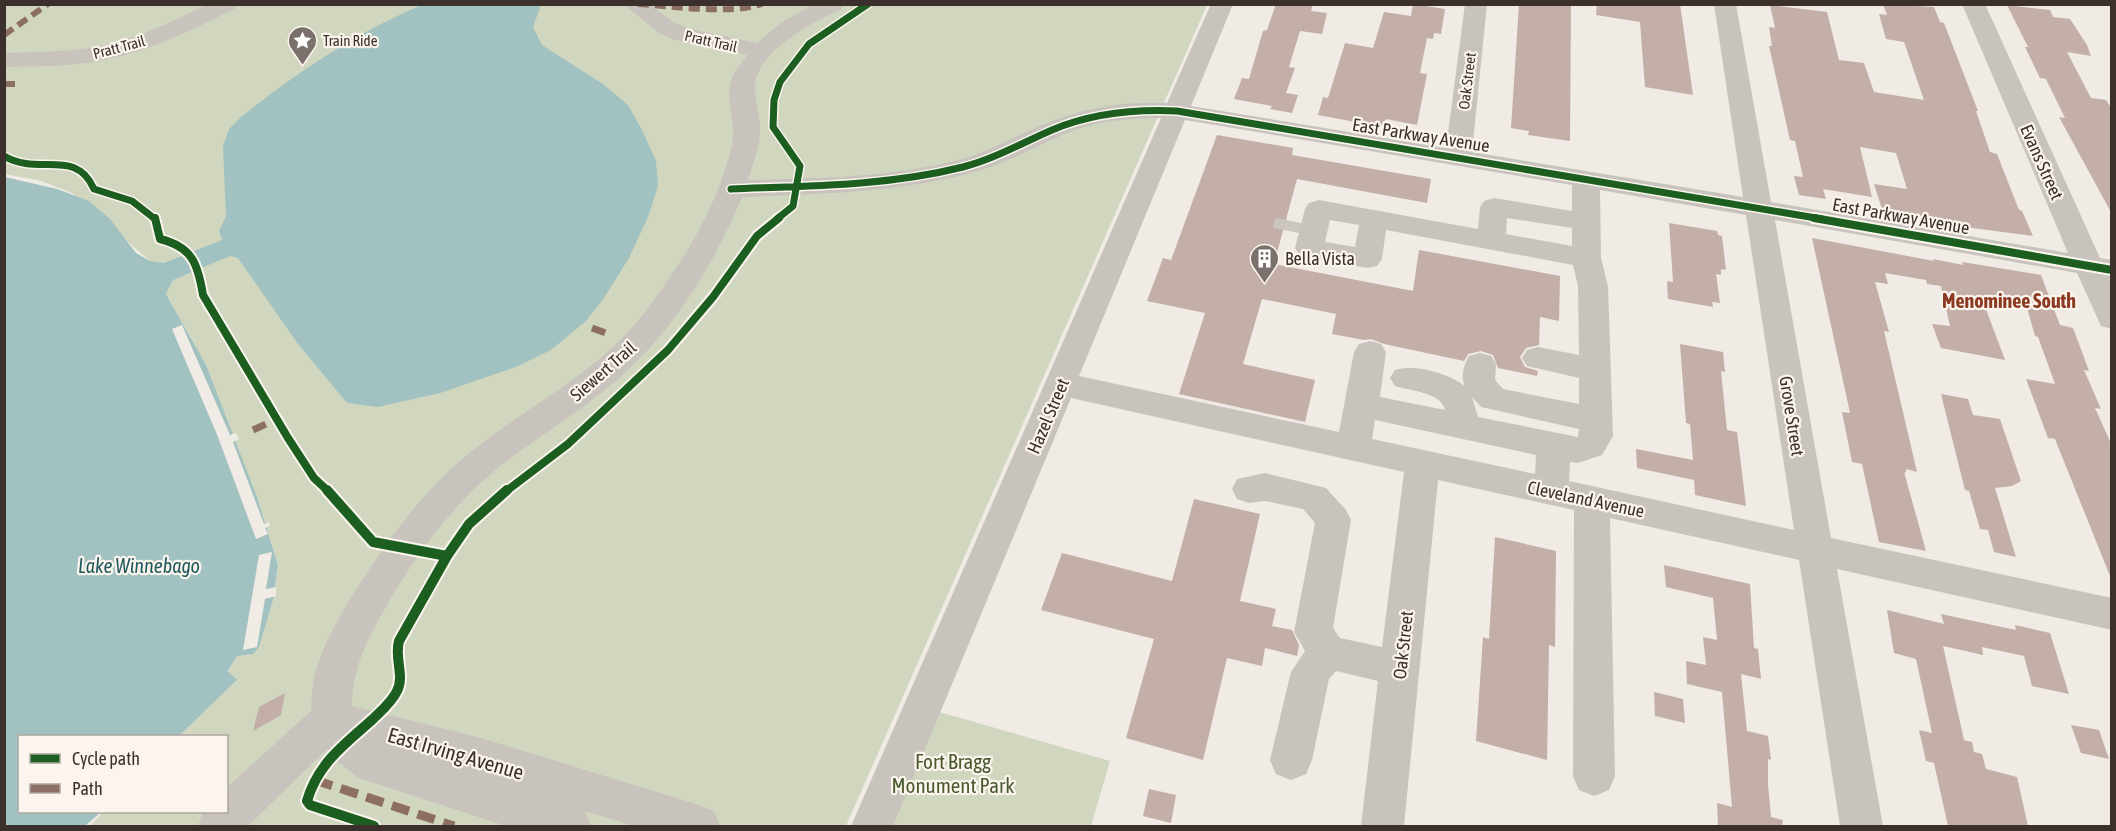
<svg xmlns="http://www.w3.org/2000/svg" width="2116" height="831" font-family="'Asap Condensed',sans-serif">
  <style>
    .green { fill: #d1d6bf }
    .water { fill: #a1c2c1 }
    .pier { fill: #f0ebe5 }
    .building { fill: #c3afa7 }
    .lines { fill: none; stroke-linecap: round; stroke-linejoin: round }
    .minor-tunnel { stroke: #ccc6c0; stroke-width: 32; stroke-dasharray: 32 16; stroke-linecap: butt }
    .minor { fill: #c9c3be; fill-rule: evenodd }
    .quiet-far2 { stroke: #8d6e63; stroke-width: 6; stroke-dasharray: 11 6; stroke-linecap: butt }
    .quiet-far1 { stroke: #8d6e63; stroke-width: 7; stroke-dasharray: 14 7; stroke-linecap: butt }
    .quiet { stroke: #8d6e63; stroke-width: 9; stroke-dasharray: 18 9; stroke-linecap: butt }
    .cycleway-far2-casing { stroke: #fbf5ee; stroke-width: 10 }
    .cycleway-far1-casing { stroke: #fbf5ee; stroke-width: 12 }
    .cycleway-casing { stroke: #fbf5ee; stroke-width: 14 }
    .cycleway-far2 { stroke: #1b5e20; stroke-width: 7 }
    .cycleway-far1 { stroke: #1b5e20; stroke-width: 8 }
    .cycleway { stroke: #1b5e20; stroke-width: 10 }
    .labels { text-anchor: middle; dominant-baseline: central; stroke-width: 4.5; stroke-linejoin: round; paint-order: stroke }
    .far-poi-label { font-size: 15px; fill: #3b302b; stroke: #fbf5ee; text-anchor: start }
    .far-street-label { font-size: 15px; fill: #3b302b; stroke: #fbf5ee }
    .street-label { font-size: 18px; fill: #3b302b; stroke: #fbf5ee }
    .poi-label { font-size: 18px; fill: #3b302b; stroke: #fbf5ee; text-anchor: start }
    .neighbourhood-label { font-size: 20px; font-weight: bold; fill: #8c3b22; stroke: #fbf5ee }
    .water-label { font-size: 20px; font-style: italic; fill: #1f5a5e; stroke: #fbf5ee }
    .near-street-label { font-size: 21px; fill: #3b302b; stroke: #fbf5ee }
    .near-park-label { font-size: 21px; fill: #4a5a2e; stroke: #fbf5ee }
  </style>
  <rect width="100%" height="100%" fill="#f0ebe5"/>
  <path class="green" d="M4 5H1207L846 826H90L103 812H226V736H179L237 680 228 672 237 656 253 654 273 600 278 565 257 497 190 336 166 294 170 286 150 261 72 193 41 181 5 174Z
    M922 707 1110 761 1091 826H872Z"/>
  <path class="water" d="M422 5H541L533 27 542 45 603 84 628 105 642 130 656 161 658 186 648 217 629 258 604 298 586 321 551 350 516 367 440 393 378 407 347 403 298 344 238 258 230 256 173 280 166 294 206 365 257 497 278 565 273 600 259 647 253 654 237 656 228 671 237 680 179 736H20V812H101L85 826H5V177L57 189 89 201 110 219 136 253 150 261 164 263 222 240 219 231 226 216 223 146 229 129 242 116C298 72 357 32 422 5Z"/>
  <path class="pier" d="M182 325 230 435 236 433 239 439 233 442 264 524 269 522 270 526 265 528 268 534 256 539 218 437 172 329Z
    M272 552 266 589 276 587V596L265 599 257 647 243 650 259 555Z"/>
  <path class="building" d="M1276 4H1313L1311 11 1327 13 1322 34 1300 31 1289 67 1295 68 1286 93 1298 95 1292 113 1270 109 1272 106 1234 99 1242 78 1249 79 1263 31 1267 30Z
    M1413 4 1445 9 1441 34 1434 33 1433 39 1427 38 1420 73 1427 74 1417 125 1386 119 1382 127 1318 115 1323 97 1328 98 1345 43 1373 48 1384 12 1411 16Z
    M1519 4H1571L1570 141 1528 135 1529 131 1511 128Z
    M1597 4H1680L1693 95 1645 87 1640 22 1596 15Z
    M1883 4 1934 7 1940 22 1944 23 1978 111H1976L1990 152 1997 154 2019 210 2022 211 2033 236 1965 227 1922 218V216L1882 209 1874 184 1907 189 1896 153 1860 147 1872 197 1823 189 1826 199 1799 195 1794 176 1803 177 1795 141 1790 140 1769 46H1772L1769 27 1775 28 1770 5 1827 12 1839 60 1864 63 1874 92 1924 100 1904 42 1886 39 1879 14 1887 15Z
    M2007 5 2050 10 2053 17 2070 19 2087 45 2091 56 2067 52 2091 98 2106 100 2112 109V214L2059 117 2065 118 2046 79 2040 78 2025 47H2028Z
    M1217 135 1293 148 1292 155 1431 179 1427 203 1297 179 1274 264 1413 291 1419 250 1560 276 1559 321 1540 317 1539 345 1526 348 1520 357 1525 367 1538 371 1537 376 1498 368 1493 355 1481 351 1468 354 1464 361 1384 344 1371 339 1364 340 1332 334 1336 314 1262 299 1243 364 1315 380 1305 422 1179 394 1205 313 1147 301 1163 258 1171 260Z
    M1669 223 1717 231 1718 235 1722 236 1726 270 1721 269V275L1716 274 1720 303 1712 302 1713 307 1668 299 1667 281 1673 282Z
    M1812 238 1934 261 1933 259 1963 265 1962 262 2041 275 2060 325 2073 328 2089 371 2084 370 2101 409 2095 408 2112 446V581L2055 439 2048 438 2026 379 2055 384 2038 337 2035 336 2027 308H2024L2022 303 1981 296 2005 360 1941 348 1932 324 1950 326 1941 286 1927 284 1926 280 1885 273 1888 284 1875 282 1889 332 1884 331 1917 472 1906 469V473L1904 472 1926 551 1879 542 1862 464 1852 462 1842 412 1850 413Z
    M1680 344 1723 352 1725 372 1721 371 1727 430 1737 432 1746 506 1695 495 1694 480 1637 468 1636 449 1693 460 1690 424 1686 423Z
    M1941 394 1968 399 1973 415 2000 419 2021 481 2012 486 1995 488 2016 557 1994 552 1988 530 1980 529 1969 491 1965 490Z
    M1194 499 1260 514 1240 601 1276 609 1272 626 1292 630 1299 645 1297 656 1265 648 1262 666 1227 658 1203 760 1126 738 1154 639 1041 610 1062 553 1172 581Z
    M1495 537 1556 551 1555 647 1549 645 1547 760 1476 741 1483 637 1489 639Z
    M1664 565 1750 584 1754 648 1758 649 1761 679 1741 674 1747 731 1768 736 1771 760 1768 759V784L1771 817 1783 820 1782 826H1718L1717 803 1732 807 1722 692 1687 684 1686 661 1706 665 1703 637 1717 640 1713 598 1666 587Z
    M1887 610 1944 624 1941 614 2016 630 2015 625 2050 633 2069 694 2032 686 2024 656 1982 647 1983 655 1943 646 1964 740 1972 742 1974 752 1982 754 1986 769 2017 777 2028 826H1948L1934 763 1926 761 1919 730 1932 733 1916 659 1894 653Z
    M1654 692 1683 699 1685 723 1655 716Z
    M285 693 281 715 253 731 259 707Z
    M2071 725 2099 730 2109 759 2081 753Z
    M1149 789 1176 795 1171 823 1143 816Z"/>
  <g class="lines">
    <path class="minor-tunnel" d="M1289 231 1291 221"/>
    <path class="minor" d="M208 4H237L234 9C190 31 146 53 97 61 66 67 35 66 4 67V53C35 52 66 52 96 47 135 40 172 22 208 4Z
      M623 4H649L675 23 690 29 757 43 782 22 814 4H844L841 9C813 22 760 49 755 84 754 98 759 111 760 125 761 144 753 163 748 180 819 178 893 178 962 159 990 151 1015 136 1042 125 1081 108 1125 101 1167 103L1211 4H1233L1191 106 1446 148 1465 4H1487L1472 152 1743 197 1714 4H1736L1771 202 2068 253 1962 4H1985L2100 258 2112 260V280L2109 279 2112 284V329L2101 326 2077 273 1775 220 1831 538 2112 598V630L1837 569 1883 826H1840L1799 560 1610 518 1615 776 1609 790 1594 796 1579 790 1573 776 1574 510 1438 480 1404 826H1361L1378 681 1336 671 1329 679 1312 760 1306 774 1291 780 1276 774 1270 760 1291 672 1305 651 1294 632 1315 523 1303 509 1265 501 1249 503 1237 499 1232 489 1237 479 1265 473 1326 488 1346 510 1351 520 1333 628 1340 638 1382 647 1404 472 1071 398 893 826H851L1161 118C1132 118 1103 120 1075 130 1040 143 1009 163 974 172 898 193 819 194 742 197 718 256 678 323 631 367 590 407 539 435 494 471 450 508 416 555 387 605 368 638 352 667 352 706L481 738 699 805 714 811 720 826H634L585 811 591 826H506L359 778 331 756 327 749 248 826H198L203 812H226V788L311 711C312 697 312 683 316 670 324 643 339 617 354 593 386 542 421 493 468 454 527 406 597 374 644 313 682 264 718 206 732 145 737 123 724 99 732 78 735 70 742 62 747 55L675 40 659 33ZM1185 120 1572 185V211L1494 198 1484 201 1480 207 1478 229 1319 200 1309 203 1305 209 1295 248 1299 255 1367 268 1377 266 1382 259 1386 230 1573 265 1578 286 1579 355 1538 347 1527 350 1522 358 1527 366 1579 378V404L1503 389 1495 380 1496 364 1491 356 1480 353 1469 356C1464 365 1460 377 1465 386 1447 373 1416 364 1395 370L1390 378 1395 386C1410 391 1441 392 1445 410L1380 397 1386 352 1381 344 1370 341 1359 344 1354 352 1339 432 1079 376ZM1600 190 1746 215 1794 530 1569 481 1570 462 1578 463 1602 455 1613 436 1608 286 1601 258ZM1507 218 1572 228V246L1506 234ZM1330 220 1359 225 1355 247 1325 242ZM1472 397 1481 407 1579 429 1578 437 1478 417ZM1375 420 1536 455 1535 474 1372 439Z"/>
    <path class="quiet-far2" d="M638 4C673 6 729 15 762 4
      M4 35 48 4
      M4 84H15"/>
    <path class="quiet-far1" d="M592 328 606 333
      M253 430 277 419"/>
    <path class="quiet" d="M315 780 454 826"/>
    <defs>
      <path id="cycleway-far2" d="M4 156C39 177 75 147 94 189L132 201 155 219
        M731 189C808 186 887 186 963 167 994 159 1022 143 1052 130 1092 113 1134 109 1177 111L1822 219
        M777 219 793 206 800 166 773 127 774 100 780 82 809 44 868 4"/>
      <path id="cycleway-far1" d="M155 218 160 239C193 247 198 265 203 295L288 438 314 478 329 492
        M1814 218 2112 270
        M505 492 568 444 668 350 713 297 757 236 779 218"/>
      <path id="cycleway" d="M327 490 373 542 447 556 399 641C394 658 405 676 397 691 392 702 381 711 373 719 345 744 318 763 307 801L310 805 374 826
        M447 556 469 524 507 490"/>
    </defs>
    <use href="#cycleway-far2" class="cycleway-far2-casing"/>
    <use href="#cycleway-far1" class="cycleway-far1-casing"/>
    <use href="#cycleway" class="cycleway-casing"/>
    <use href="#cycleway-far2" class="cycleway-far2"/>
    <use href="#cycleway-far1" class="cycleway-far1"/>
    <use href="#cycleway" class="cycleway"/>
  </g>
  <defs>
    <symbol id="sight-pin" viewBox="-11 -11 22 30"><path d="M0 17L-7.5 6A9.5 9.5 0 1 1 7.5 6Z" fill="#7a716c" stroke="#fbf5ee"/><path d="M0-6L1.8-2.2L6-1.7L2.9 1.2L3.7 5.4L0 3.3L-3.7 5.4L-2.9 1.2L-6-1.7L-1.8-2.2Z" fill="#fff"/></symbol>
    <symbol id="building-pin" viewBox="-11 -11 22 30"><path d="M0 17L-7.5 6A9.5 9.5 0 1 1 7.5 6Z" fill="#7a716c" stroke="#fbf5ee"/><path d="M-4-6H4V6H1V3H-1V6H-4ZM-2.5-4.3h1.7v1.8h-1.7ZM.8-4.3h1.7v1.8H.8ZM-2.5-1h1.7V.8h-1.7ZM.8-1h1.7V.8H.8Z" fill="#fff"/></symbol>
  </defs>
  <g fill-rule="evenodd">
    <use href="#sight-pin" x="286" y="24" width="33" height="45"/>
    <use href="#building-pin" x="1248" y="242" width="33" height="45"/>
  </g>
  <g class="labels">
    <g class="far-poi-label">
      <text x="323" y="40">Train Ride</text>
    </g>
    <g class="far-street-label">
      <text transform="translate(711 41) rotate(13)">Pratt Trail</text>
      <text transform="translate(119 47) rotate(-15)">Pratt Trail</text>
      <text transform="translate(1467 81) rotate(-83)">Oak Street</text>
    </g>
    <g class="street-label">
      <text transform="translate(1421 135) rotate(9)">East Parkway Avenue</text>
      <text transform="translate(2042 162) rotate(66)">Evans Street</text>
      <text transform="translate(1901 216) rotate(10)">East Parkway Avenue</text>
      <text transform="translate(603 371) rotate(-41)">Siewert Trail</text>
      <text transform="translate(1048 416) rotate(-67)">Hazel Street</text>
      <text transform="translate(1792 416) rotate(81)">Grove Street</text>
      <text transform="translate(1586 499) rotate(12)">Cleveland Avenue</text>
      <text transform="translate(1403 645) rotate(-84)">Oak Street</text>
    </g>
    <g class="poi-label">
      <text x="1285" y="258">Bella Vista</text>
    </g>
    <g class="neighbourhood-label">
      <text x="2009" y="300">Menominee South</text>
    </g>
    <g class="water-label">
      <text x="139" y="565">Lake Winnebago</text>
    </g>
    <g class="near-street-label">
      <text transform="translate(456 753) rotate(16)">East Irving Avenue</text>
    </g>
    <g class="near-park-label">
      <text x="953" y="761">Fort Bragg<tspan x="953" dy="24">Monument Park</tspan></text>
    </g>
  </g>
  <rect width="2116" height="831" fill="none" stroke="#3b302b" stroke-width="12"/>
  <rect x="18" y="735" width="210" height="78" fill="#fbf5ee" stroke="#aea6a0" stroke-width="1.5"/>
  <rect x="30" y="754" width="30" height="9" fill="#1b5e20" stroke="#aea6a0" stroke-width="1.5"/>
  <text x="72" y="765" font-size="18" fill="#3b302b">Cycle path</text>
  <rect x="30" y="784" width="30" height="9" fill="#8d6e63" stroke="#aea6a0" stroke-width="1.5"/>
  <text x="72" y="795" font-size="18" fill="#3b302b">Path</text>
</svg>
